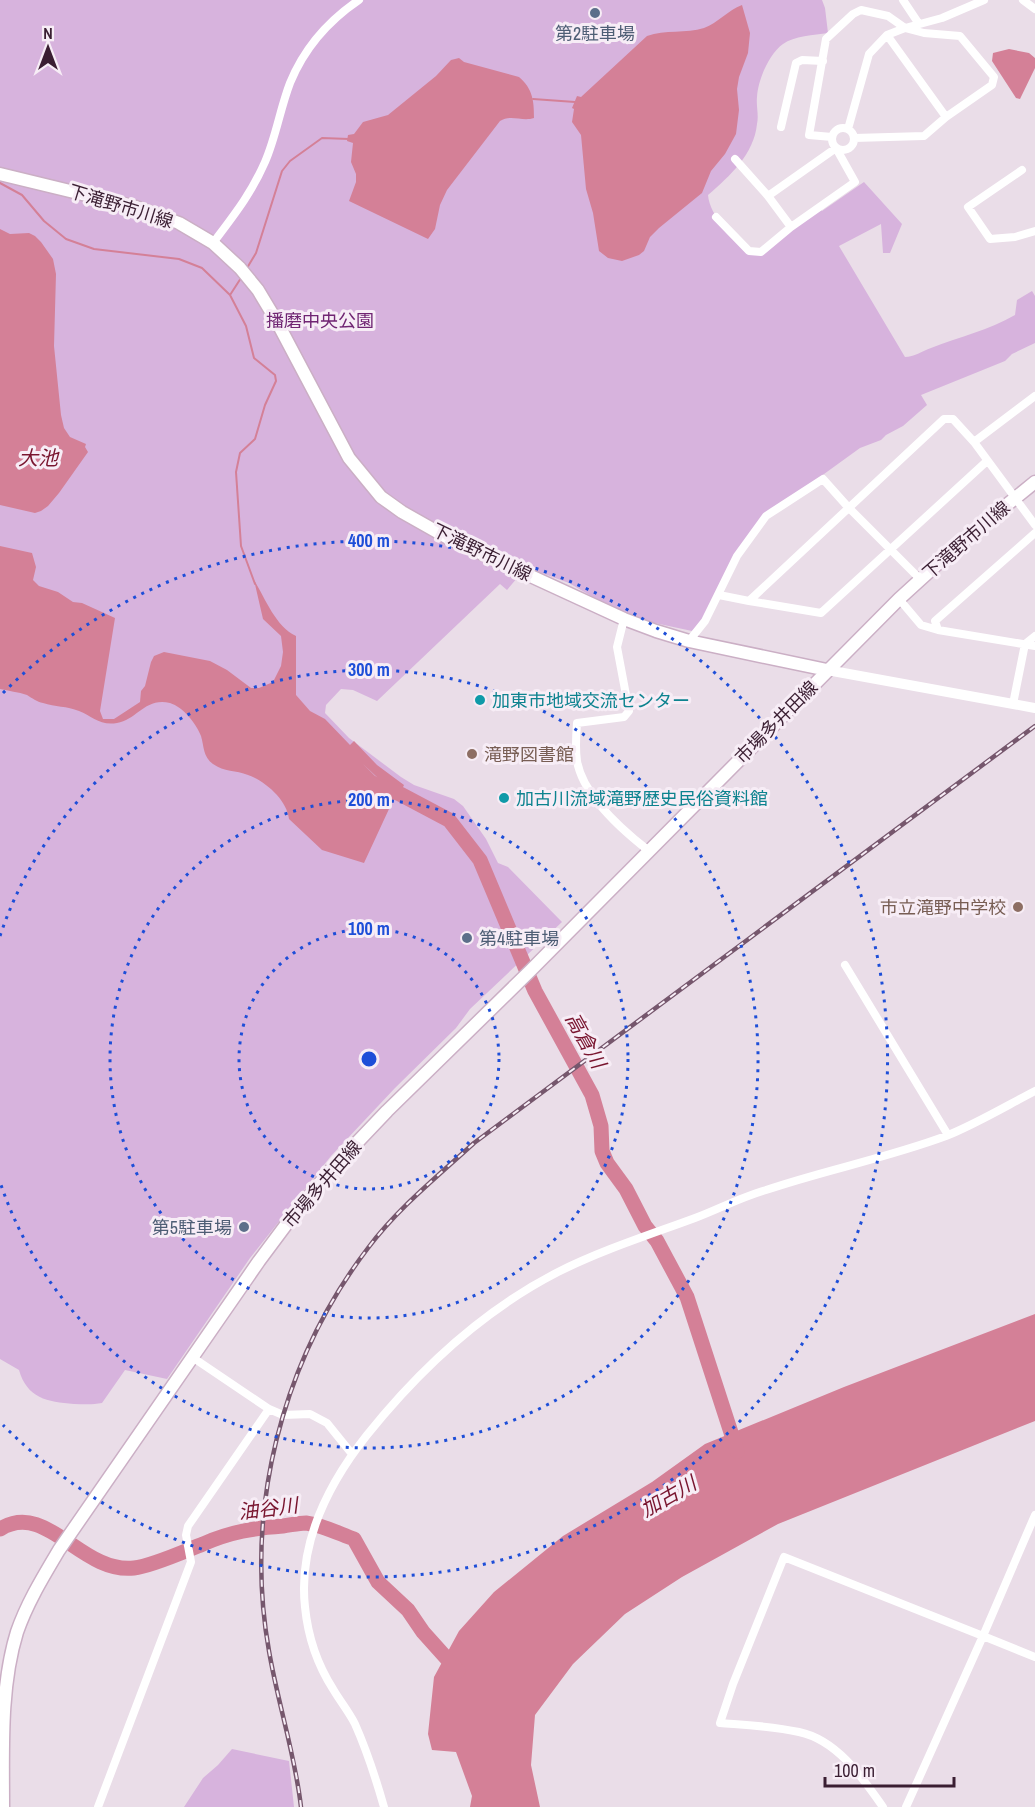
<svg xmlns="http://www.w3.org/2000/svg" width="1035" height="1807" font-family="'Archivo Narrow','Noto Sans JP',sans-serif">
  <style>
    .green { fill: #d7b3dd }
    .water { fill: #d48097 }
    .lines { fill: none; stroke-linecap: round; stroke-linejoin: round }
    .stream { stroke: #d48097; stroke-width: 2 }
    .river { stroke: #d48097; stroke-width: 15 }
    .secondary-casing { stroke: #cbafc5; stroke-width: 15 }
    .minor { stroke: #fff; stroke-width: 8 }
    .tertiary { stroke: #fff; stroke-width: 10 }
    .secondary { stroke: #fff; stroke-width: 12 }
    .rail-casing { stroke: #76576d; stroke-width: 4.5 }
    .rail { stroke: #f7edf6; stroke-width: 2; stroke-dasharray: 7; stroke-linecap: butt }
    .ring { fill: none; stroke: #1d4ed8; stroke-width: 3; stroke-dasharray: 3 6 }
    .service-dot { fill: #5c6f8a; stroke: #f7edf6; stroke-width: 2 }
    .culture-dot { fill: #0f9aa8; stroke: #f7edf6; stroke-width: 2 }
    .education-dot { fill: #8d6e63; stroke: #f7edf6; stroke-width: 2 }
    .labels { text-anchor: middle; dominant-baseline: central; stroke-width: 6; stroke-linejoin: round; paint-order: stroke }
    .service-label { font-size: 18px; fill: #4e5e75; stroke: #f7edf6 }
    .street-label { font-size: 18px; fill: #3a1e32; stroke: #f7edf6 }
    .park-label { font-size: 18px; fill: #702573; stroke: #f7edf6 }
    .culture-label { font-size: 18px; fill: #0d838f; stroke: #f7edf6; text-anchor: start }
    .education-label { font-size: 18px; fill: #785e54; stroke: #f7edf6; text-anchor: start }
    .water-label { font-size: 20px; font-style: italic; fill: #79152f; stroke: #f7edf6 }
    .centre { fill: #1d4ed8; stroke: #f7edf6; stroke-width: 3 }
    .ring-label { font-size: 18px; text-anchor: middle; font-weight: bold; fill: #1d4ed8; stroke: #f7edf6; stroke-width: 6; stroke-linejoin: round; paint-order: stroke }
  </style>
  <rect width="100%" height="100%" fill="#eadde8"/>
  <path class="green" d="M0 0H822L825 8 828 33C814 35 794 36 783 44 769 54 758 80 757 97 756 106 759 115 757 124 754 154 730 176 708 195 710 218 733 235 749 251L761 252 820 208 822 211 864 182 902 224 890 253H883L881 224 839 246 905 357C914 357 922 351 931 348 959 337 989 330 1015 315L1017 300 1032 291 1035 296V343L1012 354 1005 361 921 395 927 405 903 426 886 435 881 440 860 448 766 516 737 556 705 621 692 631 636 619 598 600 569 583 528 568 523 571 507 590 500 584 377 701 353 690 341 689 326 705 325 713 349 738 401 777 414 785 454 799 463 806 486 839 498 863 508 867 562 922 470 1009 456 1028 395 1088 331 1156 250 1258 167 1379 125 1370 102 1403C92 1405 83 1404 74 1404 47 1402 27 1398 19 1370L0 1359Z
    M232 1749 289 1761 294 1807H184L203 1778 218 1765Z"/>
  <path class="water" d="M742 5 750 33 748 53 739 77 737 89 739 110 736 134 725 154 711 171 702 193 659 228 650 237 644 251 639 255 622 261 608 258 599 251 593 213 586 189 581 135 572 122 574 109 572 108 577 96 581 97 647 36C665 29 686 34 704 28 718 23 728 10 742 5Z
    M1009 49 1029 53 1035 58V68L1020 99 1016 98 992 61 993 53Z
    M459 58 464 62 519 77C533 89 534 101 534 118 522 122 511 114 500 121L447 190 440 205 435 229 428 239 349 201 356 182V174L351 162 353 143 347 141 348 135 354 134 363 122 388 115 436 76 451 60Z
    M0 229 10 234 29 233 35 236 41 242 53 259 56 274 54 346 61 415 64 428 70 437 86 444 85 447 88 452 59 493 48 506 41 511 35 513 0 505Z
    M0 546 32 553 36 567 33 580 39 586 58 592 73 602 82 603 115 618 100 711 103 719H114L140 702 141 691 145 686 151 662 154 656 164 652 210 661 227 670 251 688H259L273 682 281 666 283 652 281 636 263 619 254 580C265 598 276 627 296 636V695L310 711 325 719 350 745 354 741 377 765 404 785 399 796 396 795 363 764 395 796 364 863 322 850 289 819C287 800 265 781 248 775 236 770 224 772 213 764 203 757 204 746 201 736 196 723 183 707 170 703 145 697 137 720 117 723 100 726 92 716 79 711 67 706 55 707 43 703 37 702 32 698 27 695 18 692 9 691 0 689Z
    M1035 1314V1421L778 1524 682 1577 625 1614 573 1664 535 1715 531 1765 540 1807H470L472 1796 456 1752 432 1750 428 1734 434 1677 459 1631 494 1592 563 1536 652 1482 705 1444 844 1387Z"/>
  <g class="lines">
    <path class="stream" d="M533 99 575 102
      M0 183 22 195 44 221 66 239 94 249 179 259 202 268 230 295 246 326 254 358 275 375 276 381 265 405 255 439 240 453 236 472 241 546 255 584
      M247 268 256 253 282 171 290 161 322 138 349 139
      M230 295 241 278"/>
    <path class="river" d="M372 783 400 794 449 820 480 860 535 991 592 1095 601 1126 602 1151 607 1163 626 1189 645 1226 657 1241 687 1297 737 1451
      M0 1529C47 1500 81 1574 134 1568 152 1566 185 1551 203 1544 230 1532 254 1528 283 1526 291 1525 299 1523 306 1523 322 1525 340 1534 354 1539L378 1582 408 1610 423 1632 458 1671"/>
    <defs>
      <path id="secondary" d="M0 174 136 207 179 223 213 243 240 268 258 290 276 320 349 458 381 497 402 512 448 538 624 619 656 631 689 641 827 670
        M3 1807C3 1750 0 1687 17 1632 27 1603 43 1577 59 1550L259 1261 294 1214 329 1172 387 1111 531 970 899 599 966 538 1035 482"/>
    </defs>
    <use href="#secondary" class="secondary-casing"/>
    <path class="minor" d="M903 0 919 24
      M1023 0 1035 9
      M781 127 796 63 802 60 823 61
      M832 139a11 11 0 1 1 22 0a11 11 0 1 1-22 0Z
      M848 129 869 54 887 35 905 28 942 18 984 0
      M832 137 809 135 826 39 853 14 861 10 888 16 905 28 924 33 960 36 994 77 992 85 946 117
      M854 138 924 136 946 117 887 35
      M1022 170 968 207 990 239 1015 237 1035 231
      M768 196 836 148 855 182 791 227
      M716 217 749 251 761 252 791 227 768 196 735 159
      M213 243C234 215 251 194 265 162 276 137 280 109 290 83 304 49 328 21 359 0
      M974 442 1035 396
      M987 461 821 613 749 601 944 419H953L974 442 1035 525
      M1035 533 935 621 938 630 1035 646
      M719 595 749 601
      M899 599 921 625 938 630
      M624 619 617 647 629 711 624 717 577 723C576 736 575 748 577 761 583 796 622 830 649 851
      M689 641 705 621 737 556 766 516 823 479 848 507 920 579
      M1013 704 1025 644 1035 636
      M845 965 948 1135
      M192 1357 269 1409 283 1415 310 1414 327 1423 352 1454
      M1035 1515 983 1636 1035 1657
      M98 1807 191 1562 186 1535 188 1526 269 1409
      M384 1807C376 1779 367 1751 355 1724 349 1712 340 1701 333 1689 317 1664 308 1637 305 1607 298 1543 329 1483 367 1435 419 1370 484 1310 558 1272 602 1250 649 1235 695 1218 719 1209 741 1197 766 1190 825 1170 887 1158 946 1136 976 1124 1006 1106 1035 1091
      M883 1807C862 1777 837 1740 799 1732 773 1726 746 1725 720 1723L733 1684 784 1557 983 1636 906 1807"/>
    <path class="tertiary" d="M827 670 1035 708"/>
    <use href="#secondary" class="secondary"/>
    <defs>
      <path id="rail" d="M301 1807C295 1754 278 1704 269 1651 244 1511 281 1362 368 1248 398 1208 438 1176 474 1143L1035 726"/>
    </defs>
    <use href="#rail" class="rail-casing"/>
    <use href="#rail" class="rail"/>
  </g>
  <g class="ring">
    <circle cx="369" cy="1059" r="130"/>
    <circle cx="369" cy="1059" r="259"/>
    <path d="M0 936A389 389 0 1 1 0 1182"/>
    <path d="M3 693A518 518 0 1 1 3 1425"/>
  </g>
  <g class="service-dot">
    <circle cx="595" cy="13" r="6"/>
    <circle cx="467" cy="938" r="6"/>
    <circle cx="244" cy="1227" r="6"/>
  </g>
  <g class="culture-dot">
    <circle cx="480" cy="700" r="6"/>
    <circle cx="504" cy="798" r="6"/>
  </g>
  <g class="education-dot">
    <circle cx="472" cy="754" r="6"/>
    <circle cx="1018" cy="907" r="6"/>
  </g>
  <g class="labels">
    <g class="service-label">
      <text x="595" y="33">第2駐車場</text>
      <text x="479" y="938" text-anchor="start">第4駐車場</text>
      <text x="232" y="1227" text-anchor="end">第5駐車場</text>
    </g>
    <g class="street-label">
      <text transform="translate(121 206) rotate(17)">下滝野市川線</text>
      <text transform="translate(966 540) rotate(-41)">下滝野市川線</text>
      <text transform="translate(482 552) rotate(26)">下滝野市川線</text>
      <text transform="translate(776 722) rotate(-45)">市場多井田線</text>
      <text transform="translate(322 1184) rotate(-49)">市場多井田線</text>
    </g>
    <g class="park-label">
      <text x="320" y="320">播磨中央公園</text>
    </g>
    <g class="culture-label">
      <text x="492" y="700">加東市地域交流センター</text>
      <text x="516" y="798">加古川流域滝野歴史民俗資料館</text>
    </g>
    <g class="education-label">
      <text x="484" y="754">滝野図書館</text>
      <text x="1006" y="907" text-anchor="end">市立滝野中学校</text>
    </g>
    <g class="water-label">
      <text x="38" y="457">大池</text>
      <text transform="translate(586 1040) rotate(61)">高倉川</text>
      <text transform="translate(668 1496) rotate(-30)">加古川</text>
      <text transform="translate(268 1508) rotate(-7)">油谷川</text>
    </g>
  </g>
  <circle cx="369" cy="1059" r="9" class="centre"/>
  <g class="ring-label">
    <text x="369" y="547">400 m</text>
    <text x="369" y="676">300 m</text>
    <text x="369" y="806">200 m</text>
    <text x="369" y="935">100 m</text>
  </g>
  <g transform="translate(48 48)" stroke="#f7edf6" stroke-width="4.5" paint-order="stroke">
  <path d="M0-4.5L10 22L0 15L-10 22Z" fill="#3a1e32"/>
  <text y="-9" font-size="16" font-weight="bold" text-anchor="middle" fill="#3a1e32">N</text>
  </g>
  <path d="M825 1777v9h129v-9" fill="none" stroke="#3a1e32" stroke-width="3"/>
  <text x="834" y="1777" font-size="18" fill="#3a1e32" stroke="#f7edf6" stroke-width="4.5" paint-order="stroke">100 m</text>
</svg>
